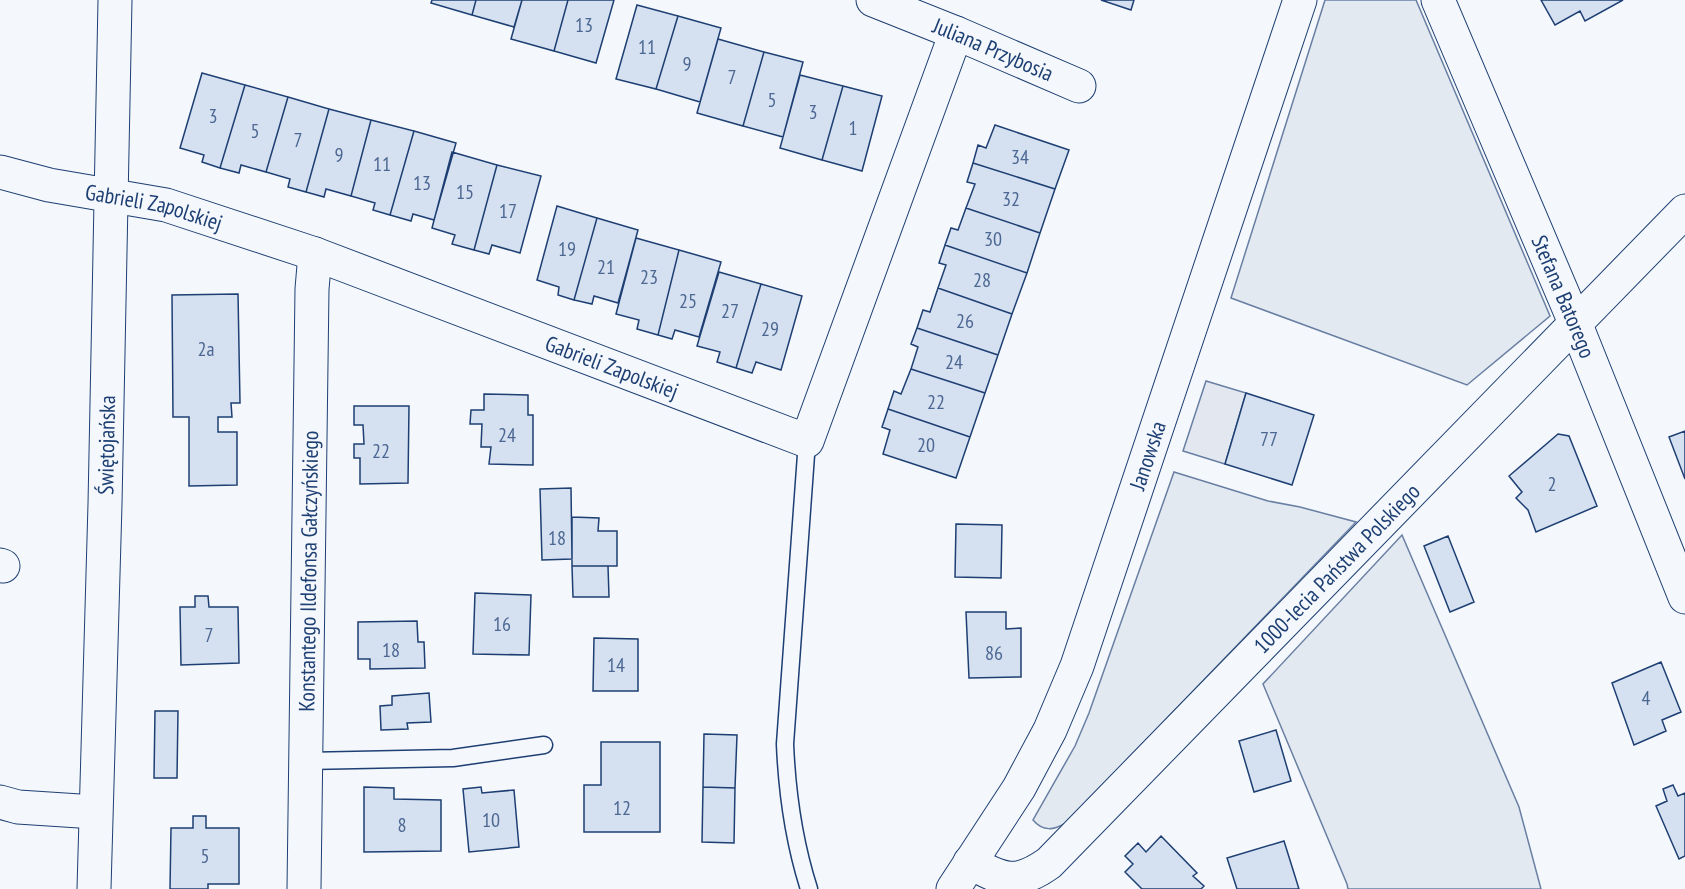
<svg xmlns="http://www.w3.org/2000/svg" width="1685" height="889" font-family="'PT Sans Narrow',sans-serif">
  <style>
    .green { fill: #e3e9f0; stroke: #687fa3; stroke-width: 1.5 }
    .parking { fill: #e3e8f0; stroke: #687fa3; stroke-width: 1.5 }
    .building { fill: #d5e0f0; stroke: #1d3f73; stroke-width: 1.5 }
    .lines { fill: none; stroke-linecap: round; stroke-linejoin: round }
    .lane-casing { stroke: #1d3f73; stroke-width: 19 }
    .street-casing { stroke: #1d3f73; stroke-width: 35 }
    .secondary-casing { stroke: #1d3f73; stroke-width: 35 }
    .lane { stroke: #f4f7fb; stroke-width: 16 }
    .street { stroke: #f4f7fb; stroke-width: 33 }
    .secondary { stroke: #f4f7fb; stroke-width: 33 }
    .labels { text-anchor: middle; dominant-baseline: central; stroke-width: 4.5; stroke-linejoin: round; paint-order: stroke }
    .number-label { font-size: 20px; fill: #4b6792 }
    .street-label { font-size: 22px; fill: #1d3f73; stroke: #f4f7fb }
  </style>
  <rect width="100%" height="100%" fill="#f4f7fb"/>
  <path class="green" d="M1325 0H1416L1550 316 1467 385 1231 298Z
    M1174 472 1268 501 1300 507 1356 522 1066 823C1054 830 1043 832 1033 820L1075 746 1089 713Z
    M1402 535 1519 807 1541 889H1348L1347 884 1263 684Z"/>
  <path class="parking" d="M1206 381 1246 393 1225 464 1183 451Z"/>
  <path class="building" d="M432 0H476L472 15 431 3Z
    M476 0H522L514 27 472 15Z
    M522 0H568L554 51 511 39Z
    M568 0H614L596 63 554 51Z
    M1101 0H1134L1131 10Z
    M1541 0H1623L1585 21 1580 11 1555 25Z
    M637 5 678 16 656 89 616 79Z
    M678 16 721 28 700 102 656 89Z
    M718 39 764 52 743 126 697 113Z
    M764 52 803 62 783 137 743 126Z
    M202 73 245 85 220 168 202 162 204 155 180 148Z
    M800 75 843 86 822 160 780 148Z
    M245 85 288 97 266 172 241 165 239 173 220 168Z
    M843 86 882 96 862 171 822 160Z
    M288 97 329 109 306 192 288 187 290 179 266 172Z
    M329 109 371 120 351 196 326 189 324 197 306 192Z
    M371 120 414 131 390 215 373 210 375 203 351 196Z
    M995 125 1069 150 1055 189 973 163 978 145 986 148Z
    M414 131 456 143 434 220 413 214 411 221 390 215Z
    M452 152 497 165 474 250 452 244 455 235 432 228Z
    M973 163 1055 189 1040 233 966 208 975 184 967 182Z
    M497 165 541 176 520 253 492 245 489 254 474 250Z
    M557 206 597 218 574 300 558 295 559 287 537 280Z
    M966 208 1040 233 1027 273 945 245 951 228 958 230Z
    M597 218 638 230 618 303 594 296 592 304 574 300Z
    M636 238 679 250 658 335 637 329 639 320 616 314Z
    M945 245 1027 273 1012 314 938 288 946 265 939 263Z
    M679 250 721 262 699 337 675 330 672 339 658 335Z
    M719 272 761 284 736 368 717 362 720 352 697 346Z
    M761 284 802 296 781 370 756 362 752 373 736 368Z
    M938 288 1012 314 998 355 917 328 923 310 930 312Z
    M238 294 240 403H231L232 417H218V432H237V485L189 486V417H173L172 295Z
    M917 328 998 355 985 393 911 369 918 347 911 344Z
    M911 369 985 393 970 437 888 409 894 391 901 394Z
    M1246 393 1314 415 1292 485 1225 464Z
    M484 394 528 395V415H533V465L489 464 491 447H481L482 424H470L471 410H484Z
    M354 406H409L408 483 360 484V458H354V444H364L363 425H354Z
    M888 409 970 437 956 478 883 454 890 430 882 427Z
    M1685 431V479L1669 437Z
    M1558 434 1569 436 1597 506 1536 532 1528 510 1516 498 1522 492 1509 476Z
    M571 488 572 559 542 560 540 489Z
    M572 517 599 518 598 531H617V566H572Z
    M956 524 1002 525 1001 578 955 577Z
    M1448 536 1474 602 1450 612 1424 546Z
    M572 566H608L609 597H573Z
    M475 593 531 595 529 655 473 654Z
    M195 596H208L209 607H238L239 663 181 665 180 607H195Z
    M966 612H1006V629L1021 628V677L969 678Z
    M417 621 418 642H424L425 668 370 669V659H358V622Z
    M594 638 638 639V691H593Z
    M1661 662 1681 712 1662 720 1666 731 1634 745 1612 683Z
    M429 693 431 722 407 723 408 729 381 730 380 706 392 705V696Z
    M155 711H178L177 778H154Z
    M1276 730 1291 781 1254 792 1239 741Z
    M704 734 737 735 735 788 703 787Z
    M601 742H660V832H584V785H601Z
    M1673 785 1678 796 1685 793V856L1679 859 1656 806 1667 801 1663 789Z
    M364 787 394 788V799L441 800V851L364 852Z
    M481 787 482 793 514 790 519 847 469 852 463 789Z
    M703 787 735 788 734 843 702 842Z
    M193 816H206V828H239V884H208V889H170L171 828H193Z
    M1161 836 1197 873 1193 876 1204 886 1201 889H1142L1125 872 1133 864 1125 856 1138 843 1146 852Z
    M1284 841 1299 889H1237L1227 858Z"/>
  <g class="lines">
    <defs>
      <path id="lane" d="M807 441 785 744C787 792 794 842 809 889
        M306 761 453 758 544 745"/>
      <g id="street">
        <path id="s1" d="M873 0 956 33 1079 86"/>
        <path id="s2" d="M1438 0 1576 325 1685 597"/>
        <path id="s3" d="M0 172 49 185 166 205 315 254 807 441 956 33"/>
        <path d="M0 565 3 566"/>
        <path d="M0 802 18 807 95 812"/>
        <path id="s4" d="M970 862C1003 881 1017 886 1049 863L1685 211"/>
        <path id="s5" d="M94 889 105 504 115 0"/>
        <path id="s6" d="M304 889 312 289 315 254"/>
      </g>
      <g id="secondary">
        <path id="s7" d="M953 889 1019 788 1050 730 1077 666 1300 0"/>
      </g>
    </defs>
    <use href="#lane" class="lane-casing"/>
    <use href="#street" class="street-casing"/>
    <use href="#secondary" class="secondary-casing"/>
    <use href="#lane" class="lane"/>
    <use href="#street" class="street"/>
    <use href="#secondary" class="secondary"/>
  </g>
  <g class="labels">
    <g class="number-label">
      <text x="584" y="25">13</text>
      <text x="647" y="47">11</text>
      <text x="687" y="64">9</text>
      <text x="732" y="77">7</text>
      <text x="772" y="100">5</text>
      <text x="813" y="112">3</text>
      <text x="213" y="116">3</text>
      <text x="853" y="128">1</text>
      <text x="255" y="131">5</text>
      <text x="298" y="140">7</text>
      <text x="339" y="155">9</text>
      <text x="1020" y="157">34</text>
      <text x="382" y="164">11</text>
      <text x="422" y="183">13</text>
      <text x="465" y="192">15</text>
      <text x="1011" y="199">32</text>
      <text x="508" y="211">17</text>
      <text x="993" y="239">30</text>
      <text x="567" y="249">19</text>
      <text x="606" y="267">21</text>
      <text x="649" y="277">23</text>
      <text x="982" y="280">28</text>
      <text x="688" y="301">25</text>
      <text x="730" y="311">27</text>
      <text x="965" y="321">26</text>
      <text x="770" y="329">29</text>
      <text x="206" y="349">2a</text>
      <text x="954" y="362">24</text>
      <text x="936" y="402">22</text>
      <text x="507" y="435">24</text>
      <text x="1269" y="439">77</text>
      <text x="926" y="445">20</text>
      <text x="381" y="451">22</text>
      <text x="1552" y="484">2</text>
      <text x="557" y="538">18</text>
      <text x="502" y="624">16</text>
      <text x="209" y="635">7</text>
      <text x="391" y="650">18</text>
      <text x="994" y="653">86</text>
      <text x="616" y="665">14</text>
      <text x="1646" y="698">4</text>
      <text x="622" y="808">12</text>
      <text x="491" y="820">10</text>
      <text x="402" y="825">8</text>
      <text x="205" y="856">5</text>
    </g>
    <g class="street-label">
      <text stroke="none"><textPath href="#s1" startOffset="130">Juliana Przybosia</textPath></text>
      <text stroke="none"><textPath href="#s3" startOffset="158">Gabrieli Zapolskiej</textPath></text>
      <text stroke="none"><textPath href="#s2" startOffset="322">Stefana Batorego</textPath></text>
      <text stroke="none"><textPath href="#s3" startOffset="644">Gabrieli Zapolskiej</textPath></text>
      <text stroke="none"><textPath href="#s5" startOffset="444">Świętojańska</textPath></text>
      <text stroke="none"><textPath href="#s7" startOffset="478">Janowska</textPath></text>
      <text stroke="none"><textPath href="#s4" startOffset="498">1000-lecia Państwa Polskiego</textPath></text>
      <text stroke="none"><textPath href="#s6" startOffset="318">Konstantego Ildefonsa Gałczyńskiego</textPath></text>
    </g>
  </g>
</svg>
